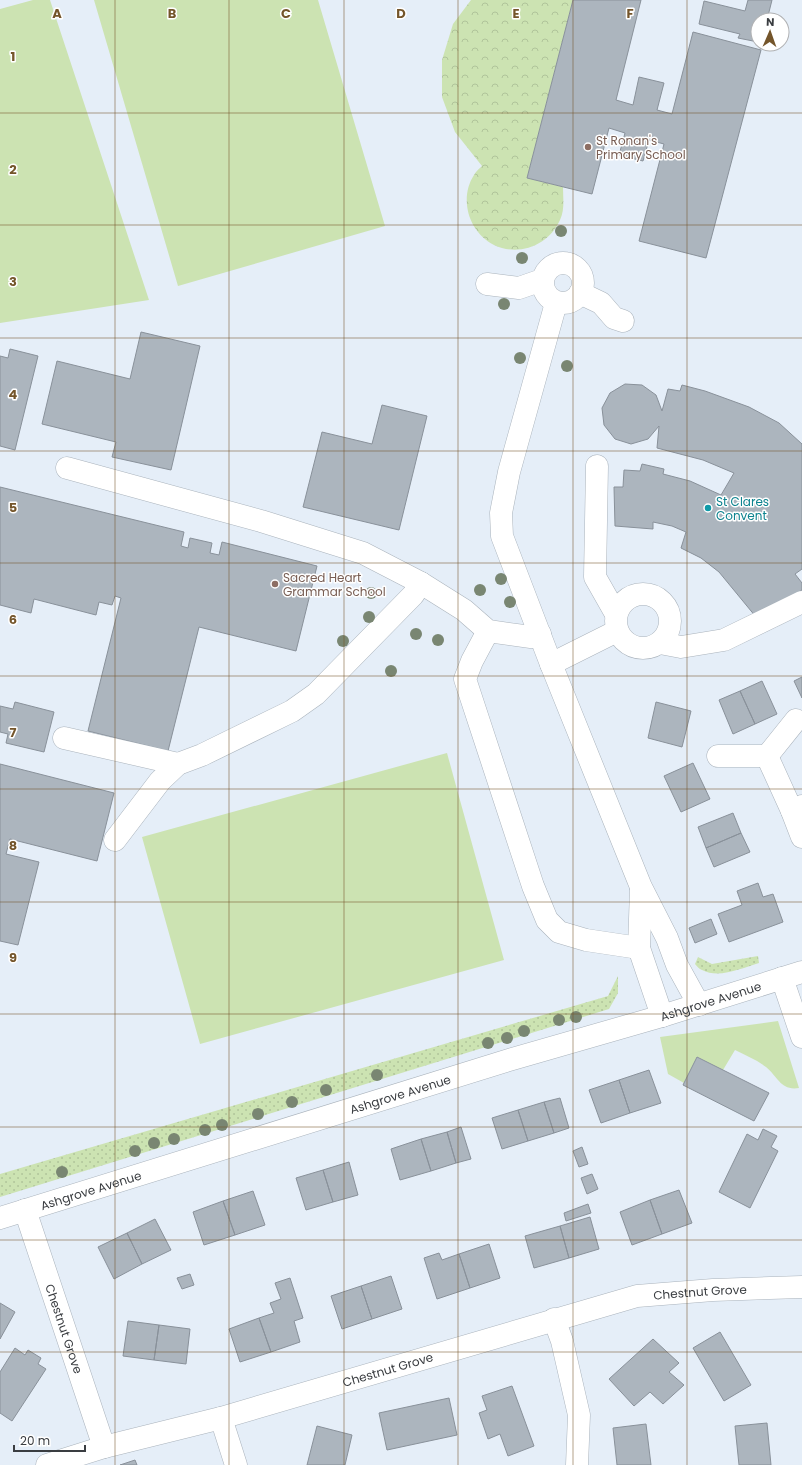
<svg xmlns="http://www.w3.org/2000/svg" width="802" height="1465" font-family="Poppins,sans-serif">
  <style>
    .grass { fill: url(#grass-dots) }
    .park { fill: url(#park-crowns) }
    .garden { fill: #cce3b2 }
    .building { fill: #acb5be; stroke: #89919a }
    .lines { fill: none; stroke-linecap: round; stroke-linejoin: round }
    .minor-casing { stroke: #aab3bc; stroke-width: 23 }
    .minor { stroke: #fff; stroke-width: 22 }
    .tree { fill: #798672 }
    .grid { fill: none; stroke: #74552a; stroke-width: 1; stroke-opacity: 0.55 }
    .education-dot { fill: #8d6e63; stroke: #fff; stroke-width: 1.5 }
    .culture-dot { fill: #0f9aa8; stroke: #fff; stroke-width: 1.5 }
    .labels { text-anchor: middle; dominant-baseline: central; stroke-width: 3; stroke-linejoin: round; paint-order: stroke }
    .education-label { font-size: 12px; fill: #785e54; stroke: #fff; text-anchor: start }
    .culture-label { font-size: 12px; fill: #0d838f; stroke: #fff; text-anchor: start }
    .street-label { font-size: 12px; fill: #3a3d41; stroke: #fff }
    .grid-label { font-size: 13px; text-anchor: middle; font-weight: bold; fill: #74552a; stroke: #fff; stroke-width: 3; stroke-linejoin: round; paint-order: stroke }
  </style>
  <defs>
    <pattern id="grass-dots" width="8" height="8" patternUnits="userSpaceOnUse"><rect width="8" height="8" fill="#cce3b2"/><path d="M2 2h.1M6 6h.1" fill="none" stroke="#b0c49a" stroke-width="1.8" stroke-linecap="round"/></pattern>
    <pattern id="park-crowns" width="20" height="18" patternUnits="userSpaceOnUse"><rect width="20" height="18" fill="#cce3b2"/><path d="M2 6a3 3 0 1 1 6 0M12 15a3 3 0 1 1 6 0" fill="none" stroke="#b0c49a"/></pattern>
  </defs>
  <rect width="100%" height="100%" fill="#e5eef8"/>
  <path class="grass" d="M758 956 759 963C742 968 719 979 702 970 699 969 697 966 695 964L698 957 712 964Z
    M618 976V993L609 1009 0 1197V1174L608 996Z"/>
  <path class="park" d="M471 0H573L527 178 563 187C563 198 565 209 560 220 549 245 519 257 494 245 468 232 459 198 474 175 476 171 480 168 482 166L455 132 442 97V60L453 24Z"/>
  <path class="garden" d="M33 0H50L149 300 0 323V9Z
    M94 0H318L385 226 178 286Z
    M447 753 504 960 200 1044 142 837Z
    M778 1021 799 1088C781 1091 778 1077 766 1067 757 1060 745 1055 735 1050L723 1070 697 1057 684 1083 668 1074 660 1037Z"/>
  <path class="building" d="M573 0H641L616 100 633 105 639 77 664 83 657 110 672 114 693 32 761 50 706 258 639 241 664 144 649 140 643 161 619 155 625 133 609 128 592 194 527 178Z
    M748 0H772L767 20H758V42L738 38 740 34 699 24 704 1 745 11Z
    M141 332 200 346 171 470 112 457 116 442 42 424 57 361 130 379Z
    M10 349 38 356 15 450 0 446V356L8 358Z
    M625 384 642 385 656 395 662 411 668 389 680 391 682 385 705 391 749 407 779 423 802 444V569L795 574 802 583V590L756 617 719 572 701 558 681 548 686 532 672 526 653 522V529L615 526 614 487H623L624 470 640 471 642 464 664 469 663 474 690 481 721 495 734 473 703 460 657 448 659 426 648 439 631 444 615 439 604 425 602 408 610 393Z
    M382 405 427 416 399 530 303 507 322 432 372 444Z
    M0 487 184 532 181 546 188 548 190 538 212 543 210 553 219 555 222 542 317 566 296 651 199 627 168 751 88 731 121 598 115 596 112 605 99 602 96 615 34 599 31 613 0 605Z
    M802 677V698L794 681Z
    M762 681 777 714 755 724 740 691Z
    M740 691 755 724 733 734 719 700Z
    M15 702 54 712 44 752 6 743 8 734 0 732V706L13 709Z
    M656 702 691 711 682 747 648 738Z
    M693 763 710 799 681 812 664 776Z
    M0 764 114 793 97 861 10 839 6 854 39 862 18 945 0 941Z
    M733 813 741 833 706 848 698 827Z
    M741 833 750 852 714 867 706 848Z
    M758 883 763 897 773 894 783 922 729 942 718 914 742 905 737 891Z
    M711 919 717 934 695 943 689 928Z
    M697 1057 769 1093 754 1121 683 1085Z
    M649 1070 661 1103 630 1113 619 1080Z
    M619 1080 630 1113 601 1123 589 1090Z
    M560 1098 569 1128 554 1133 544 1102Z
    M544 1102 554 1133 528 1141 518 1110Z
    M518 1110 528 1141 502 1149 492 1118Z
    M461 1127 471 1159 456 1163 447 1132Z
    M763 1129 777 1136 771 1147 778 1151 750 1208 719 1192 747 1134 758 1140Z
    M447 1132 456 1163 431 1171 421 1139Z
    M421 1139 431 1171 400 1180 391 1149Z
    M582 1147 588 1164 579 1167 573 1151Z
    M349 1162 358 1195 333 1202 323 1170Z
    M323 1170 333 1202 306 1210 296 1178Z
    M592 1174 598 1189 587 1194 581 1178Z
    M679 1190 692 1223 662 1234 650 1200Z
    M253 1191 265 1225 235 1235 223 1201Z
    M650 1200 662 1234 632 1245 620 1212Z
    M223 1201 235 1235 204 1245 193 1212Z
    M588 1204 591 1213 566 1221 564 1213Z
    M590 1217 599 1249 569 1258 560 1226Z
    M155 1219 171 1250 142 1264 127 1233Z
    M560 1226 569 1258 534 1268 525 1236Z
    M127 1233 142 1264 114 1279 98 1247Z
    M489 1244 500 1278 470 1288 459 1254Z
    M439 1253 442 1260 459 1254 470 1288 437 1299 424 1258Z
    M190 1274 194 1285 182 1289 177 1278Z
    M391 1276 402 1309 372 1319 361 1286Z
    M290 1278 303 1318 294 1321 300 1342 271 1352 259 1318 274 1313 270 1303 281 1299 275 1283Z
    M361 1286 372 1319 342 1329 331 1296Z
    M0 1303 15 1312 0 1339Z
    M259 1318 271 1352 240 1362 229 1329Z
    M128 1321 159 1325 154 1360 123 1356Z
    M159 1325 190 1329 186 1364 154 1360Z
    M720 1332 751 1385 724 1401 693 1348Z
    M653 1339 679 1363 669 1372 684 1385 663 1404 650 1392 634 1406 609 1379Z
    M15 1348 25 1355 28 1350 41 1358 38 1364 46 1369 12 1421 0 1413V1372Z
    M512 1386 534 1446 508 1456 500 1434 488 1439 479 1413 487 1410 482 1396Z
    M449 1398 457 1435 387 1450 379 1413Z
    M767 1423 771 1465H739L735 1426Z
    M646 1424 651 1465H617L613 1428Z
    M317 1426 352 1435 345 1465H307Z
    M135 1460 137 1465H120Z"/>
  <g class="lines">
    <defs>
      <g id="minor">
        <circle cx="563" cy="283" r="20"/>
        <path d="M487 284 519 288 542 280"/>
        <path d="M580 293 601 303 614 318 623 321"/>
        <path d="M556 303 509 472 501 513 502 536 551 664 641 887 667 938 677 965 699 1005"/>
        <path d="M597 466 595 577 616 614"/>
        <path d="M67 468 261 521 363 553 421 583 464 610 488 631 531 637 540 634"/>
        <circle cx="643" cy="621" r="27"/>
        <path d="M488 631 472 661 465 679 533 886 547 920 559 932 586 940 639 948"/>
        <path d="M660 643 681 647 724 640 802 602"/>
        <path d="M551 664 617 631"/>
        <path d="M64 738 178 764"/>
        <path d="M718 756H767L796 720"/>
        <path d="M767 756 792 811"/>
        <path d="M802 806 792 811 802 837"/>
        <path d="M115 840 160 781 178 764 202 755 292 711 316 694 413 595 421 583"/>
        <path d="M641 890 639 948 662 1016"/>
        <path d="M782 978 802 1037"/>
        <path id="s1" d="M25 1210 104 1447"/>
        <path id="s2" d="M0 1218 509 1060 662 1016 802 972"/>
        <path d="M554 1319 562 1341 579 1415 577 1465"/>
        <path d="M221 1418 236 1465"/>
        <path id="s3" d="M47 1465 104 1447 221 1418 637 1296 713 1290 802 1287"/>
      </g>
    </defs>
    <use href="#minor" class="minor-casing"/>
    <use href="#minor" class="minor"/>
  </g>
  <g class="tree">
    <circle cx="561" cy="231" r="6"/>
    <circle cx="522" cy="258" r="6"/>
    <circle cx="504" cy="304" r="6"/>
    <circle cx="520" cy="358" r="6"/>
    <circle cx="567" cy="366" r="6"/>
    <circle cx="501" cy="579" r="6"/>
    <circle cx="480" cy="590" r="6"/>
    <circle cx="371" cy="593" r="6"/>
    <circle cx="510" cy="602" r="6"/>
    <circle cx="369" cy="617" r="6"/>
    <circle cx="416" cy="634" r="6"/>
    <circle cx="438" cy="640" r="6"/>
    <circle cx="343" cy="641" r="6"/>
    <circle cx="391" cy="671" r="6"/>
    <circle cx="576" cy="1017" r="6"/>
    <circle cx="559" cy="1020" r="6"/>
    <circle cx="524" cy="1031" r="6"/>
    <circle cx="507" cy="1038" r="6"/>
    <circle cx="488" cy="1043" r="6"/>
    <circle cx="377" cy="1075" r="6"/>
    <circle cx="326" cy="1090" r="6"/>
    <circle cx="292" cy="1102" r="6"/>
    <circle cx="258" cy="1114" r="6"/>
    <circle cx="222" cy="1125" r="6"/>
    <circle cx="205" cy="1130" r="6"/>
    <circle cx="174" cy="1139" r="6"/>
    <circle cx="154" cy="1143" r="6"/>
    <circle cx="135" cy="1151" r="6"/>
    <circle cx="62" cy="1172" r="6"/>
  </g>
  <path class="grid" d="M115 0V1465M229 0V1465M344 0V1465M458 0V1465M573 0V1465M687 0V1465M0 113H802M0 225H802M0 338H802M0 451H802M0 563H802M0 676H802M0 789H802M0 902H802M0 1014H802M0 1127H802M0 1240H802M0 1352H802"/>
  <g class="education-dot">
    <circle cx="588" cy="147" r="4"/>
    <circle cx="275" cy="584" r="4"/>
  </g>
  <circle class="culture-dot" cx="708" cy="508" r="4"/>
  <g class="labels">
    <g class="education-label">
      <text x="596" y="140">St Ronan's<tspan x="596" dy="14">Primary School</tspan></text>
      <text x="283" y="577">Sacred Heart<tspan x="283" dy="14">Grammar School</tspan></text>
    </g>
    <g class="culture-label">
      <text x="716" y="501">St Clares<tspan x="716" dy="14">Convent</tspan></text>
    </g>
    <g class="street-label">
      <text stroke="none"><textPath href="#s2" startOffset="743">Ashgrove Avenue</textPath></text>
      <text stroke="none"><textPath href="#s2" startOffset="419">Ashgrove Avenue</textPath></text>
      <text stroke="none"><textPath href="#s2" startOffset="95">Ashgrove Avenue</textPath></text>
      <text stroke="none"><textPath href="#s3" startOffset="677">Chestnut Grove</textPath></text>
      <text stroke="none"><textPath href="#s1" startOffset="125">Chestnut Grove</textPath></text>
      <text stroke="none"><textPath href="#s3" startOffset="354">Chestnut Grove</textPath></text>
    </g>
  </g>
  <g class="grid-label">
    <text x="57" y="18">A</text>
    <text x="172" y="18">B</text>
    <text x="286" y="18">C</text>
    <text x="401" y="18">D</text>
    <text x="516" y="18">E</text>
    <text x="630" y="18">F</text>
    <text x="13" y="61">1</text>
    <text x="13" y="174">2</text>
    <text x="13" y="286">3</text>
    <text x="13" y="399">4</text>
    <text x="13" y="512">5</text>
    <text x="13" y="624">6</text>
    <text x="13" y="737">7</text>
    <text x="13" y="850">8</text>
    <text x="13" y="962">9</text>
  </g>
  <g transform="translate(770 32) rotate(2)"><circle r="19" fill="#ffffff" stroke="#b0b1b3"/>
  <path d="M0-3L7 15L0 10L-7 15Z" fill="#74552a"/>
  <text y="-6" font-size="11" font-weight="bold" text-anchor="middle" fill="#3a3d41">N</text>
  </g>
  <path d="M14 1445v6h71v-6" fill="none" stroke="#3a3d41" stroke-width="2"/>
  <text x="20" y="1445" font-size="12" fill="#3a3d41" stroke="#ffffff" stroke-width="3" paint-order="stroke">20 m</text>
</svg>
